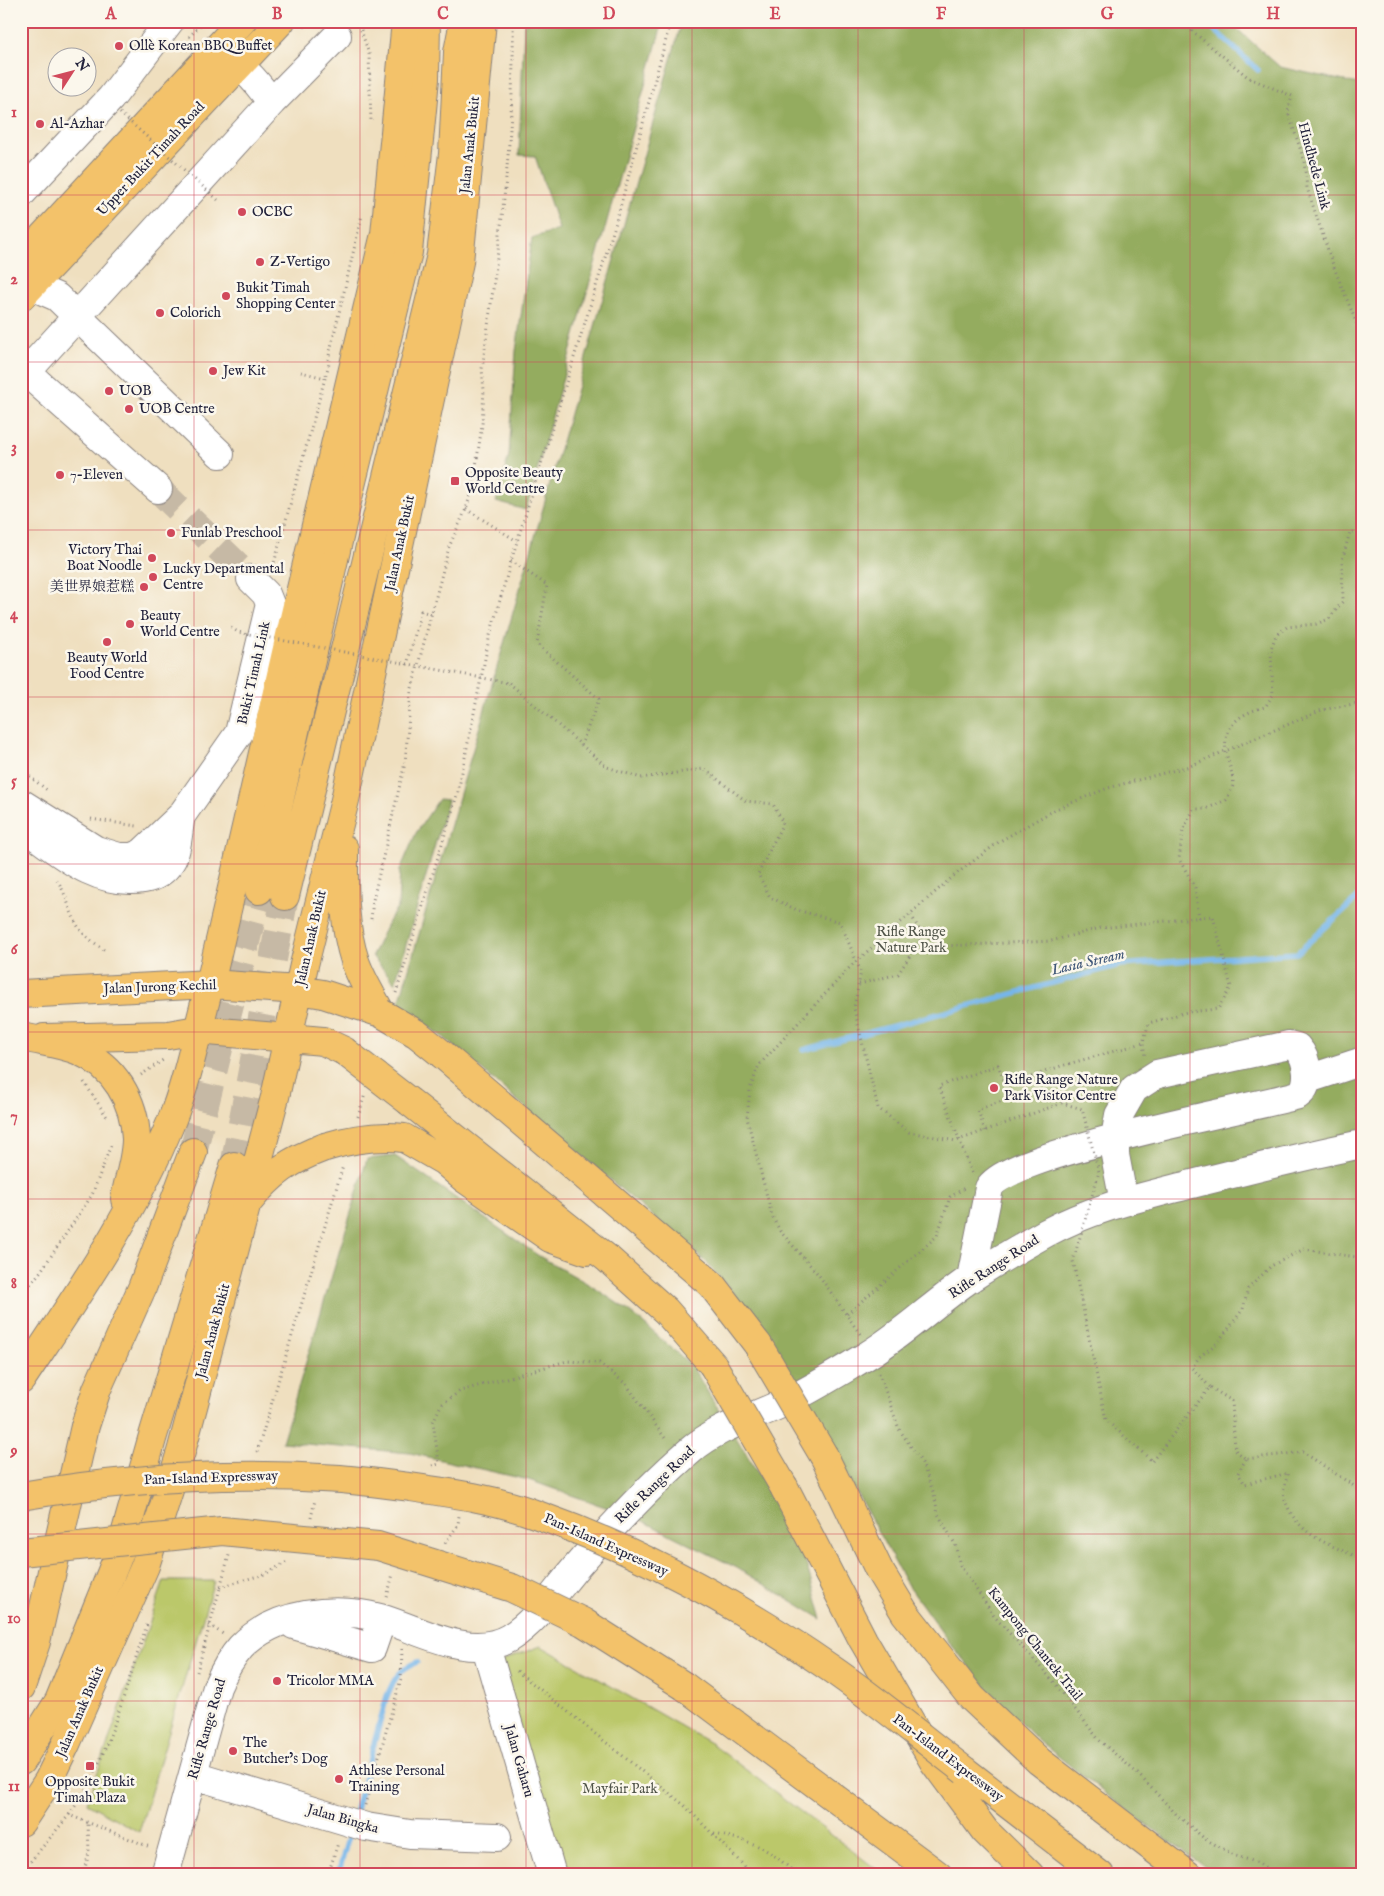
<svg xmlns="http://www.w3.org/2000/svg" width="1384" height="1896" font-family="'IM FELL English','Noto Serif SC',serif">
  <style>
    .green { fill: #bbc86a; stroke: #6e7552 }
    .forest { fill: #94ac5e; stroke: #5b674c }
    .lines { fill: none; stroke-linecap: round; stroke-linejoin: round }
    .stream { stroke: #76b6ea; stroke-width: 5.5 }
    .minor-tunnel { stroke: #c6b9a5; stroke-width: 28; stroke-dasharray: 28 14; stroke-linecap: butt }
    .major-tunnel { stroke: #c6b9a5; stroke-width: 28; stroke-dasharray: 28 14; stroke-linecap: butt }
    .minor-casing { stroke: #88807d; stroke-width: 30 }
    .major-casing { stroke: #88807d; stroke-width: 30 }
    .highway-casing { stroke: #88807d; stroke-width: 30 }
    .path { stroke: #88807d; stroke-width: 3; stroke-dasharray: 1 4; stroke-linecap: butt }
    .minor { stroke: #fff; stroke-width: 28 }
    .major { stroke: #f3c26a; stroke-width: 28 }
    .highway { stroke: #f3c26a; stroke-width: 28 }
    .highway-bridge-casing { stroke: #88807d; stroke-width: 30; stroke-linecap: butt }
    .path-bridge { stroke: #88807d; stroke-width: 3; stroke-dasharray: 1 4; stroke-linecap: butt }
    .highway-bridge { stroke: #f3c26a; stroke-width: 28 }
    .grid { fill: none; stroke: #d1495b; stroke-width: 1; stroke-opacity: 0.55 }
    .poi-dot { fill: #d1495b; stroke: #fbf7ec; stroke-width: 2 }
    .labels { text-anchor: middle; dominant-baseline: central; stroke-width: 5; stroke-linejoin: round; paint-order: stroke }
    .poi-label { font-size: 14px; fill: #22223b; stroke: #fbf7ec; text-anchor: start }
    .street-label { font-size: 14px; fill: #22223b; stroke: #fbf7ec }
    .park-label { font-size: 14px; fill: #505449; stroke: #fbf7ec }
    .water-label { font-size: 15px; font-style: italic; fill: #3f5678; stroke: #fbf7ec }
    .neatline { fill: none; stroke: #d1495b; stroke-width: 2 }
    .grid-label { font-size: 16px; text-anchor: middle; font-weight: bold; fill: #d1495b }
  </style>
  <rect width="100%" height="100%" fill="#fbf7ec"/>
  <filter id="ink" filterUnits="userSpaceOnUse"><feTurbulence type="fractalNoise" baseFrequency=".02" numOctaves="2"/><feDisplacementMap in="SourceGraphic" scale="10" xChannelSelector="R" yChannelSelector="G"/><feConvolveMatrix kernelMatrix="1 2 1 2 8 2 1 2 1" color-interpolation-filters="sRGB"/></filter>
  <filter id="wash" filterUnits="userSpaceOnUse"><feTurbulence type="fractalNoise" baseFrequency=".0096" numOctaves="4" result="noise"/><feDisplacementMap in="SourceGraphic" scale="20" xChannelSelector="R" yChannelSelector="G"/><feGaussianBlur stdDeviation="1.12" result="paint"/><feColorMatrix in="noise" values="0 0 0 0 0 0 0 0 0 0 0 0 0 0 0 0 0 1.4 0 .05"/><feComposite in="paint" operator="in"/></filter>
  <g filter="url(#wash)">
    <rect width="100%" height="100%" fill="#efdfbf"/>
    <path class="green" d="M164 1581H214L139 1832 87 1803Z
      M541 1646 712 1744 884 1875H555L493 1664Z"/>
    <path class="forest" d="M533 21H663L526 510 496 502 509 455 516 351 532 238 559 229 535 156 519 155 524 24Z
      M682 21H1228L1280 67 1363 85V1875H1216L1112 1799 1039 1741 994 1696 948 1641 905 1581 793 1377 748 1310 706 1262 441 1035 398 1006 526 568Z
      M439 799 448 800 395 983 372 956 389 920 398 907 400 870 416 833Z
      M395 1156 539 1256 590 1285 629 1311 691 1365 799 1539 822 1619 737 1568 639 1519 529 1480 410 1453 282 1442 367 1159Z"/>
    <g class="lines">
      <path class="stream" d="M1205 21 1258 70
        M804 1050 1120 965 1297 953 1363 893
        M354 1817 387 1696C394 1679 399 1669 417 1662
        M338 1875 350 1831"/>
    </g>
  </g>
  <g filter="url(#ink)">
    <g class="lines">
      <path class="minor-tunnel" d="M158 489 251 579"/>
      <path class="major-tunnel" d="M193 1152 259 890
        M234 1166 285 896"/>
      <defs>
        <path id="minor" d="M217 63C244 59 256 84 272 102
          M21 194 111 98 170 21
          M32 286 57 297 220 454
          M27 373 158 489
          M21 378 272 102 337 36
          M21 803 96 850 119 857H132L142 853 181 816 239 733 270 604 266 594 251 579
          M21 825C58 851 95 887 144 879 156 877 164 872 171 861 178 850 178 829 181 816
          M1308 1079 1363 1061
          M971 1278 989 1188C1007 1153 1249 1109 1298 1095 1312 1086 1308 1059 1297 1047L1289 1045 1157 1074 1134 1089 1119 1115 1115 1138V1155L1124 1202
          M294 1625 372 1648 382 1619
          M486 1647 552 1875
          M194 1775 366 1827 410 1834 497 1837
          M165 1875 217 1687C223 1673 230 1659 241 1647 275 1612 335 1606 380 1618 419 1629 469 1661 509 1638 536 1622 557 1589 578 1565 613 1525 650 1485 691 1450 716 1428 751 1418 781 1404 809 1391 836 1374 863 1358 901 1336 934 1303 971 1278 995 1262 1021 1247 1046 1233 1092 1208 1142 1197 1192 1184 1249 1170 1305 1155 1363 1144"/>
        <path id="major" d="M259 890 347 502 408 252 425 79 426 21
          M285 896 441 255 453 154 458 52 464 21
          M21 994 210 984 299 990
          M44 1038 168 1035 197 1030 289 1038
          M21 1687 36 1642 85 1426 97 1389 142 1288 193 1152
          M21 1761 59 1701 121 1549 152 1439 234 1166"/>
        <path id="highway" d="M21 260 242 21
          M21 297 281 21
          M344 849C344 886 343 925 355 961 361 979 372 996 381 1013
          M299 990 323 994 381 1013
          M27 1038C44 1042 63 1044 79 1051 114 1066 135 1101 136 1139 136 1159 128 1180 125 1199
          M289 1038 323 1041 344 1051
          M442 1054 711 1284 758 1345
          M410 1102 608 1259 666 1311 713 1365
          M404 1138 444 1161 465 1179 550 1238 587 1251
          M249 1201C272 1173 290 1160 325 1147
          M21 1380C76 1297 134 1214 171 1122 189 1077 197 1030 210 984L292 627 385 234 406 21
          M824 1456 879 1570 905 1613 972 1698 1039 1761 1188 1875
          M784 1487 863 1640 934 1762 985 1831 1030 1875
          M684 1686 938 1875
          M965 1771 1100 1875
          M21 1822 48 1781 66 1744 145 1566 181 1452 275 1097 304 965 345 800 459 262 482 21"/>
      </defs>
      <use href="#minor" class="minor-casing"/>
      <use href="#major" class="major-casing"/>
      <use href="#highway" class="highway-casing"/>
      <path class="path" d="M1180 21 1249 78 1292 96 1288 112 1304 160 1307 188 1333 265 1363 339
        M303 27 309 21
        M361 30 369 54 371 123
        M189 37 204 21
        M328 360 362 215
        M326 375 330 360
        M466 509 517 541
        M511 561 547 585 537 644 599 699 581 745
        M273 567 325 378 301 372
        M407 665 421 611 431 614
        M509 683 607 767 641 778 704 769 746 801 773 804 783 823
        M21 748 29 776 47 790
        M91 819 137 826
        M57 880C68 896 70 917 82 932 88 939 97 944 104 950
        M911 915 923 936 944 946 1051 941 1101 928 1213 916 1231 987 1218 1009 1187 1012 1149 1023 1143 1043 1145 1056
        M1199 918 1195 887 1179 859 1183 830 1194 809H1206L1226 800C1228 795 1234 788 1233 782 1233 772 1227 761 1226 751 1222 725 1243 712 1265 707L1273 695 1271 649 1276 635 1287 627 1316 624 1329 619 1343 601 1342 560 1350 532H1363
        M371 919 373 900 405 763 411 692 449 547 466 509 473 487 482 425 484 390 482 369C498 254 515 138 513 21
        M859 984 898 974 923 936
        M396 993 458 792 489 639 511 561 616 222 671 21
        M141 1075 163 1060
        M84 1082 107 1117
        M358 1117 365 1094
        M985 1131 978 1110 1010 1098 1006 1086
        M972 1173 939 1086 998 1065 1006 1086 1061 1066 1143 1043
        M21 1296 41 1271 92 1195 111 1145
        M847 1314 937 1236 950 1197 966 1187
        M860 1334 818 1274 780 1231 772 1216 747 1118 750 1089 759 1065 852 965 956 874 1000 841 1056 809 1108 788 1190 766 1322 710 1363 702
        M879 1373 899 1429 922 1463 934 1494 938 1514 955 1544 960 1565 994 1616 1054 1682 1099 1740 1136 1772 1178 1816 1205 1839 1236 1856 1259 1863 1276 1875
        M1210 1387 1192 1368 1199 1357 1216 1344 1229 1328 1243 1309 1248 1289 1271 1266 1304 1249 1363 1258
        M257 1452 343 1166
        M1246 1459 1238 1473 1245 1484 1288 1473C1287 1479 1282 1490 1284 1496 1294 1535 1330 1545 1363 1559
        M1152 1461 1210 1387 1232 1401 1235 1450 1246 1459 1303 1452 1363 1492
        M432 1466 439 1464 433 1422 441 1405 460 1391 567 1361 599 1363 626 1384 667 1441
        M311 1518 315 1500
        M445 1543 458 1525 459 1516
        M220 1587 265 1574 289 1561
        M387 1597 393 1574
        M147 1625C125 1688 109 1760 69 1815L150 1847
        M209 1625 223 1634
        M517 1671 684 1805 753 1875
        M197 1672 229 1555
        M365 1805 401 1679 402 1649
        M714 1834C754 1841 767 1847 797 1875
        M21 1873 69 1815
        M83 1875 89 1853 88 1823
        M328 1875 338 1843"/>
      <use href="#minor" class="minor"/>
      <use href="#major" class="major"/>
      <use href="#highway" class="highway"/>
      <defs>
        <path id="highway-bridge" d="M381 1013 417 1034 442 1054
          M344 1051 410 1102
          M325 1147C352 1139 376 1135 404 1138
          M758 1345 824 1456
          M713 1365 784 1487
          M21 1496C151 1474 279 1468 410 1487 452 1493 495 1499 535 1514 640 1551 739 1605 830 1668 877 1700 920 1737 965 1771
          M21 1552 222 1531 378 1546 512 1588 583 1622 684 1686"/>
      </defs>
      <use href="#highway-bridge" class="highway-bridge-casing"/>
      <path class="path-bridge" d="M120 113 218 200
        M231 628 238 632 509 683
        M783 823 758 874 770 897 797 910 840 922 861 972 854 1008 878 1108 909 1132 956 1141 1062 1103 1082 1109 1099 1172 1073 1261 1106 1420 1152 1461"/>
      <use href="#highway-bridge" class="highway-bridge"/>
    </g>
  </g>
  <path class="grid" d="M194 21V1875M360 21V1875M526 21V1875M692 21V1875M858 21V1875M1024 21V1875M1190 21V1875M21 195H1363M21 362H1363M21 530H1363M21 697H1363M21 864H1363M21 1032H1363M21 1199H1363M21 1366H1363M21 1534H1363M21 1701H1363"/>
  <g class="poi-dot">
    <circle cx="119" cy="46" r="5"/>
    <circle cx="40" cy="124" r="5"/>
    <circle cx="242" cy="212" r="5"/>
    <circle cx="260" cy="262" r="5"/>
    <circle cx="226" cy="296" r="5"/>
    <circle cx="160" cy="313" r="5"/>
    <circle cx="213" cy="371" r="5"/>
    <circle cx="109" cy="391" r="5"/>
    <circle cx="129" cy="409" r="5"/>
    <circle cx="60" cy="475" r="5"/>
    <rect x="450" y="476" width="10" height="10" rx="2.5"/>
    <circle cx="171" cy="533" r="5"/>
    <circle cx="152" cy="558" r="5"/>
    <circle cx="153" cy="577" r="5"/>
    <circle cx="144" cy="587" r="5"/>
    <circle cx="130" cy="624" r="5"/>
    <circle cx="107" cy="642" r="5"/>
    <circle cx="994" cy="1088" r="5"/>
    <circle cx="277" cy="1681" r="5"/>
    <circle cx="233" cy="1751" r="5"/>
    <rect x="85" y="1761" width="10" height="10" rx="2.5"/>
    <circle cx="339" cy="1779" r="5"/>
  </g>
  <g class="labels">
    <g class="poi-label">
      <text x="129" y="46">Ollè Korean BBQ Buffet</text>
      <text x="50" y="124">Al-Azhar</text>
      <text x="252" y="212">OCBC</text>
      <text x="270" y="262">Z-Vertigo</text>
      <text x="236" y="288">Bukit Timah<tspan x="236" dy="16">Shopping Center</tspan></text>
      <text x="170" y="313">Colorich</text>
      <text x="223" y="371">Jew Kit</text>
      <text x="119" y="391">UOB</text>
      <text x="139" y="409">UOB Centre</text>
      <text x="465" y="473">Opposite Beauty<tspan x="465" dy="16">World Centre</tspan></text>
      <text x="70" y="475">7-Eleven</text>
      <text x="181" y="533">Funlab Preschool</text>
      <text x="142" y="550" text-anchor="end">Victory Thai<tspan x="142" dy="16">Boat Noodle</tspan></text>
      <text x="163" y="569">Lucky Departmental<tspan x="163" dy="16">Centre</tspan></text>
      <text x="134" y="587" text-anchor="end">美世界娘惹糕</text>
      <text x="140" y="616">Beauty<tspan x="140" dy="16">World Centre</tspan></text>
      <text x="107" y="658" text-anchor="middle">Beauty World<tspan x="107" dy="16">Food Centre</tspan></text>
      <text x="1004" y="1080">Rifle Range Nature<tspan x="1004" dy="16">Park Visitor Centre</tspan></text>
      <text x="287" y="1681">Tricolor MMA</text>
      <text x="243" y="1743">The<tspan x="243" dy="16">Butcher’s Dog</tspan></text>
      <text x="349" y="1771">Athlese Personal<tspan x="349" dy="16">Training</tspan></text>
      <text x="90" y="1782" text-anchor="middle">Opposite Bukit<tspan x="90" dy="16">Timah Plaza</tspan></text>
    </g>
    <g class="street-label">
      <text transform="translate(470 145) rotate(-84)">Jalan Anak Bukit</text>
      <text transform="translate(151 159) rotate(-47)">Upper Bukit Timah Road</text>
      <text transform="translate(1314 166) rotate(75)">Hindhede Link</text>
      <text transform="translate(400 543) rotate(-78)">Jalan Anak Bukit</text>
      <text transform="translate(254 673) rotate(-77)">Bukit Timah Link</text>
      <text transform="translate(311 938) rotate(-77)">Jalan Anak Bukit</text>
      <text transform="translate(160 987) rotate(-2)">Jalan Jurong Kechil</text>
      <text transform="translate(994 1267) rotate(-33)">Rifle Range Road</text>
      <text transform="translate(213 1331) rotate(-75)">Jalan Anak Bukit</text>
      <text transform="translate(211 1478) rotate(-2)">Pan-Island Expressway</text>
      <text transform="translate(655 1485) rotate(-44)">Rifle Range Road</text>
      <text transform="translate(606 1545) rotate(24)">Pan-Island Expressway</text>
      <text transform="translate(1035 1644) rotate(51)">Kampong Chantek Trail</text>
      <text transform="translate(80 1712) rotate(-66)">Jalan Anak Bukit</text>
      <text transform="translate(207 1729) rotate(-74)">Rifle Range Road</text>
      <text transform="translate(948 1758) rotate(37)">Pan-Island Expressway</text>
      <text transform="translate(519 1761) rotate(74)">Jalan Gaharu</text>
      <text transform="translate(343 1819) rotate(16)">Jalan Bingka</text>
    </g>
    <g class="park-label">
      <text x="911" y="932">Rifle Range<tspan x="911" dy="16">Nature Park</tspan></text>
      <text x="620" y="1789">Mayfair Park</text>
    </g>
    <g class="water-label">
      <text transform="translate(1088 962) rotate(-13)">Lasia Stream</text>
    </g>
  </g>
  <rect width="1384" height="1896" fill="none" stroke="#fbf7ec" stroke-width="55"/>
  <g transform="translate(72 72) rotate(54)"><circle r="24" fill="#fbf7ec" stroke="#a4a2a5"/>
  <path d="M0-4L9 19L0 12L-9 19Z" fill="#d1495b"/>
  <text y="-8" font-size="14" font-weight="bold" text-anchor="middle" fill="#22223b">N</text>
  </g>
  <rect x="28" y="28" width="1328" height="1840" class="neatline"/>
  <g class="grid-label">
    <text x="111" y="19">A</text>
    <text x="277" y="19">B</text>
    <text x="443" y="19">C</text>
    <text x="609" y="19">D</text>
    <text x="775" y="19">E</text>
    <text x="941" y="19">F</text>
    <text x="1107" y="19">G</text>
    <text x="1273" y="19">H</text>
    <text x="14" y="117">1</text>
    <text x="14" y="284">2</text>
    <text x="14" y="452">3</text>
    <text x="14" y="619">4</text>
    <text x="14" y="786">5</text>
    <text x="14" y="954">6</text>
    <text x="14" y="1121">7</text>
    <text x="14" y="1288">8</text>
    <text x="14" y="1456">9</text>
    <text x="14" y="1623">10</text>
    <text x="14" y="1791">11</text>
  </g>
</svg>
